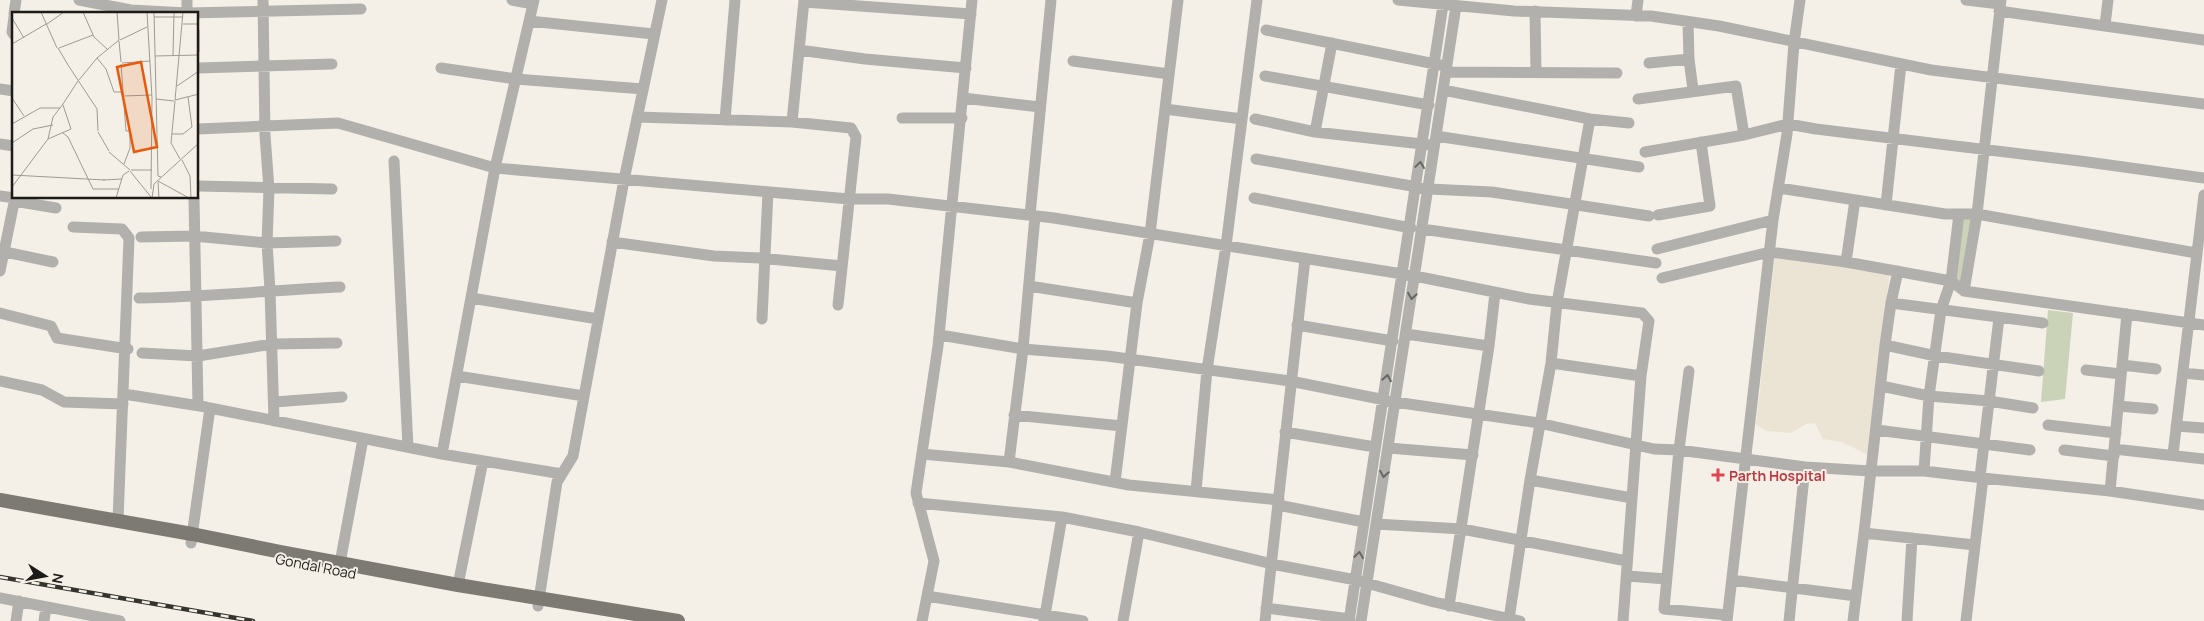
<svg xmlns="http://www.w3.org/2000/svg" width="2204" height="621" font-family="Manrope,sans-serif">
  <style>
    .built { fill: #ebe3d3 }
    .green { fill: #cad2b8 }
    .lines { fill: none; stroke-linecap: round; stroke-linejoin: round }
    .minor { stroke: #b2b0ac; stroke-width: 11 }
    .major { stroke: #7d7a73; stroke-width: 14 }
    .rail-casing { stroke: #34332e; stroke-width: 4.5 }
    .rail { stroke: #f4f0e7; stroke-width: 2.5; stroke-dasharray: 8; stroke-linecap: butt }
    .oneway { stroke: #676662 }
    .health-dot { fill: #e0444e; stroke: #f4f0e7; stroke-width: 2 }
    .labels { text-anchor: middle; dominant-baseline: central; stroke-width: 4; stroke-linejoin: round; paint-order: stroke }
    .health-label { font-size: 14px; font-weight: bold; fill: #be3a42; stroke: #f4f0e7; text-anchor: start }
    .street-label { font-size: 14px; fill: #1c1b17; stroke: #f4f0e7 }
    .inset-road { fill: none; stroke: #9e9b94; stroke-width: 1 }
    .view { fill: #e8590c; fill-opacity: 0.15; stroke: #e8590c; stroke-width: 2.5 }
    .inset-edge { fill: none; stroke: #1c1b17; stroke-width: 2.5 }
  </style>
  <rect width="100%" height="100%" fill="#f4f0e7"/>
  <path class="built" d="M1775 256 1890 272 1868 455 1842 442 1823 439 1815 423 1806 424 1791 433 1767 431 1756 425Z"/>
  <path class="green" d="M1959 214 1976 219 1964 286 1951 281Z
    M2048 310 2073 313 2065 399 2041 402Z"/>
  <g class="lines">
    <path class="minor" d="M79 0 131 10 187 13 361 9
      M187 0V14
      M263 0 265 135 269 189 267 243 270 290 274 421
      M512 0 533 4
      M1398 0 1514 11 1651 16 1719 26 1931 70 2204 104
      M1966 0 2000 4
      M804 2 971 14
      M1535 11 1536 72
      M1999 11 2204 40
      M14 14 16 0
      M1636 16 1638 0
      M14 17 12 32 14 35
      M529 21 654 34
      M1688 22 1689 59 1693 90
      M2105 25 2108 0
      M1266 30 1440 65
      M799 50 865 59 966 68
      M1073 61 1169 74
      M1649 63 1689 59
      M198 68 332 64
      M441 68 516 79 643 89
      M1446 72 1617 73
      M1265 76 1429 105
      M0 89 14 91
      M1443 90 1590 119 1629 123
      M963 98 1040 107
      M1638 99 1736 86 1744 135
      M1165 109 1242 119
      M637 117 792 122 851 128 856 137 838 305
      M902 118H962
      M1255 119 1315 132 1431 145
      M725 120 735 0
      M792 122 804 0
      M198 129 338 123 495 168 849 199H888L1054 218 1415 276 1529 299 1642 313 1649 321 1641 376 1623 621
      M1315 132 1332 43
      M1436 136 1639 167
      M0 144 14 146
      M1645 152 1744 135 1788 124 1816 129 2080 161 2204 178
      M1256 159 1429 189 1492 192 1649 216
      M394 161 408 447
      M198 186 332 189
      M1779 188 1945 214H1977L2196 253
      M0 196 15 198
      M194 198 198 405
      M1254 198 1411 228
      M14 201 56 208
      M1886 205 1901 64
      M1030 215 1051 0
      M1658 215 1710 206 1701 142
      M1035 216 1023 349 1009 462 1129 485 1279 500
      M73 227 122 229 129 238 118 520
      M1422 229 1656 263
      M141 237 194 236 267 243 336 241
      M612 242 714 256 760 258 842 266
      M1657 249 1773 220
      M0 251 53 262
      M1846 262 1855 200
      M0 271 15 198
      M1662 278 1770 252 1846 262 1951 281 1964 291 2204 325
      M1029 286 1137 303
      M1964 291 1977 214 2001 0
      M139 298C207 297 273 290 340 287
      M471 298 598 319
      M1891 303 2043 323
      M0 313 51 326 57 338 128 349
      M762 319 768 192
      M1297 325 1393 341
      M1406 334 1489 346
      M940 335 1023 349 1107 356 1290 381 1395 402 1539 423 1654 449 1679 450 1805 467 1871 471H1924L1983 478
      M1885 345 1936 356 2039 371
      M142 353 198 356 272 344 337 343
      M1551 363 1641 376
      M2122 365 2156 369
      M2086 370 2121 374
      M1689 371 1679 450 1664 609 1727 615
      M2183 373 2204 375
      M457 376 584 396
      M0 381 42 390 64 402 123 404
      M1881 386 1929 396 1989 401 2033 408
      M124 394 206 407
      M274 402 342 397
      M2118 406 2153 409
      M1014 415 1122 426
      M2048 425 2116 433
      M2176 426 2204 428
      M1877 430 2030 450
      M1285 432 1375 447
      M1389 448 1473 455
      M2114 449 2204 459
      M2064 450 2114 456
      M442 454 495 168 534 0
      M922 454 1009 462
      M2173 454 2204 195
      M1924 471 1929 396 1941 310 1951 281 1959 214
      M1980 477 1999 318
      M1530 480 1632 498
      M1115 482 1137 303 1150 234 1178 0
      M1196 491 1207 370 1226 246 1257 0
      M2110 491 2127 314
      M918 503 1062 517
      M1278 505 1364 522
      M1376 524 1462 529 1627 561
      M1864 533 1885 345 1891 303 1898 271
      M191 543 210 408 442 454 562 474
      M340 563 363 439
      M1628 576 1666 579
      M1732 580 1856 596
      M458 585 483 461
      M927 596 1083 621
      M0 598 120 621
      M538 606 557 482 573 456 624 180 662 0
      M1449 606 1489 346 1495 293
      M1266 608 1350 619
      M1509 619 1530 480 1551 363 1557 303 1590 119
      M16 621 19 601
      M44 621 46 607
      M922 621 934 561 916 493 938 346 972 0
      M1044 621 1062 517 1139 532 1272 564 1356 580 1434 602 1520 621
      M1123 621 1139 532
      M1265 621 1305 259
      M1349 621 1443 5
      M1361 621 1456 6
      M1727 621 1773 220 1787 134 1794 43 1800 0
      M1789 621 1805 467
      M1853 621 1864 533 1975 545
      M1907 621 1912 538
      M1966 621 1983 478 2110 491 2204 505"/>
    <path class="major" d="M0 500 192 534 281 552 458 585 678 621"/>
    <defs>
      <path id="rail" d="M0 577 253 621"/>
    </defs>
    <use href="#rail" class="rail-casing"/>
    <use href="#rail" class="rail"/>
  </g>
  <defs><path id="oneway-chevron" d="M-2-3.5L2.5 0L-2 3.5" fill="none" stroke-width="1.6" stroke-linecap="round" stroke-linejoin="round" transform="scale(1.25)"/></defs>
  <g class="oneway">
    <use href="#oneway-chevron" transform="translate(1420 165) rotate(-82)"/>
    <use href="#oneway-chevron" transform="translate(1412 296) rotate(99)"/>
    <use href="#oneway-chevron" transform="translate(1387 378) rotate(-80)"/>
    <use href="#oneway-chevron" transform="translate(1384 474) rotate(99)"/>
    <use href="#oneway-chevron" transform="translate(1359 555) rotate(-82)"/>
  </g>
  <path class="health-dot" d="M1715.5 467.5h5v5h5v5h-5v5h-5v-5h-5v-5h5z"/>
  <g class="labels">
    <g class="health-label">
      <text x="1729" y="475">Parth Hospital</text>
    </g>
    <g class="street-label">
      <text transform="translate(316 566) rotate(11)">Gondal Road</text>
    </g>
  </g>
  <g transform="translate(12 12)">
    <rect width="186" height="186" fill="#f4f0e7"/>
    <path class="inset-road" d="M29 0 45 36M71 0 82 25 95 37M105 0 107 28M135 0 140 86 139 177M142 0 146 164 149 165M142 5H171M0 6 12 26M35 12 52 0M171 12H187M187 18V40M108 28 135 15M107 29 109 50M0 32 34 12M46 36 56 53M47 36 81 23M161 43 162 0M143 44 187 43M85 46 94 57 102 80H110M110 51 138 49M109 52 114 119H118V136L112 152M56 53 85 97 86 119M67 68 85 46 107 28M165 74 187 59M111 84 140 83M0 86 12 104M144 87 162 89M163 88 171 0M163 88 187 82M163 89 159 131 168 147M51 92 66 69M0 112 28 96H48M86 120 97 139M51 121 56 125 81 177H107M160 122H171L180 115 176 85M36 127 59 117 51 93M0 131 21 117 41 113M97 140 118 158M170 148 178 164 179 186M119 158H140M118 159 139 185M0 163 93 168M91 168 110 167M146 169 177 186M146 170 147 186M0 175 36 127 41 105 51 92M104 186 111 163 117 159M140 186 142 172 187 131"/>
    <path class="view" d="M129 50 145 135 122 140 105 55Z"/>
    <rect width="186" height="186" class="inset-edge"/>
  </g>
  <g transform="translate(45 576) rotate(101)" stroke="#f4f0e7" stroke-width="4" paint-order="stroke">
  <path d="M0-4L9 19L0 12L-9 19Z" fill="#1c1b17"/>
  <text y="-8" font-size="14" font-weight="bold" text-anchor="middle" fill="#1c1b17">N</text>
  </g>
</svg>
